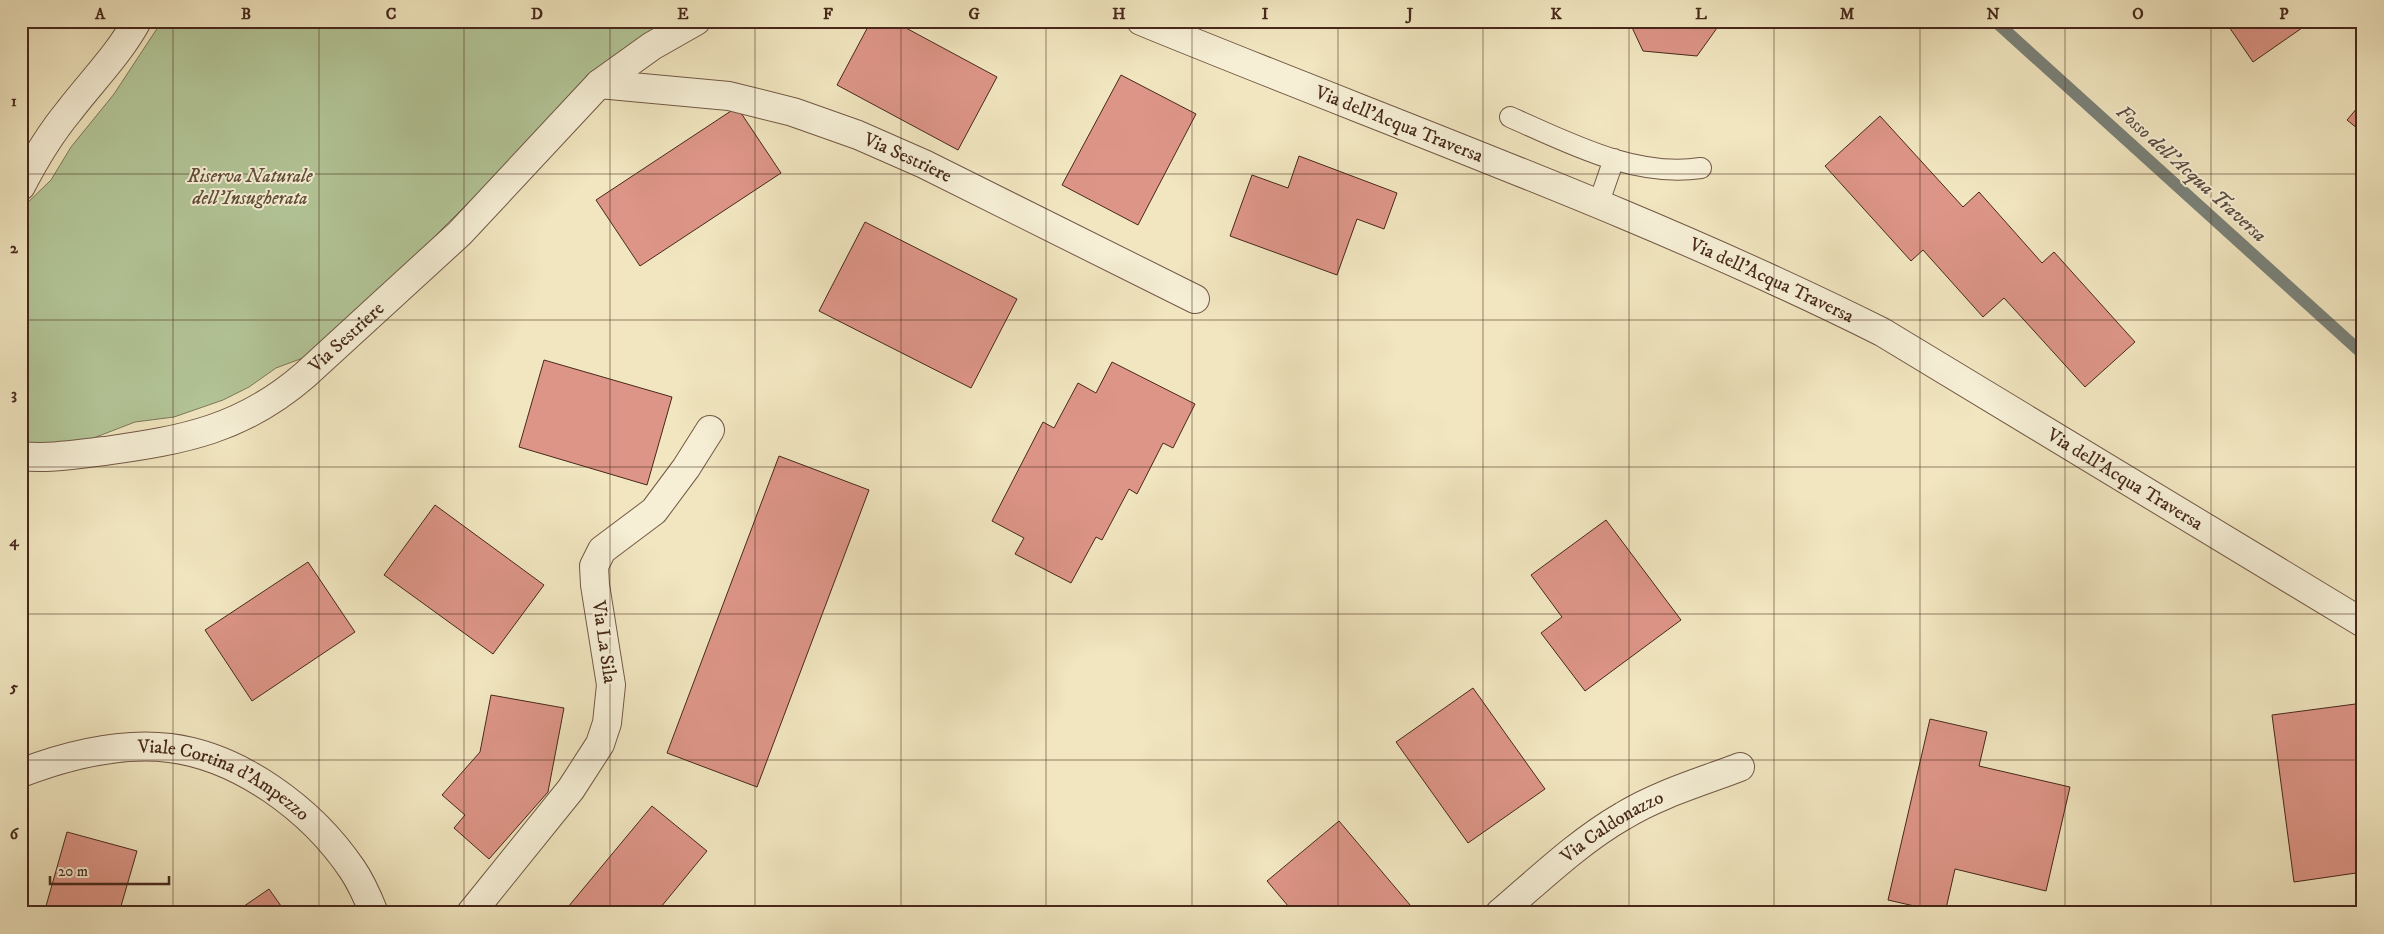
<svg xmlns="http://www.w3.org/2000/svg" width="2384" height="934" font-family="'IM FELL DW Pica',serif">
  <style>
    .green { fill: #b3c698; stroke: #7d775a }
    .lines { fill: none; stroke-linecap: round; stroke-linejoin: round }
    .stream { stroke: #7a827a; stroke-width: 12 }
    .building { fill: #dd9587; stroke: #47281b }
    .service-casing { stroke: #725844; stroke-width: 22 }
    .minor-casing { stroke: #725844; stroke-width: 30 }
    .tertiary-casing { stroke: #725844; stroke-width: 30 }
    .service { stroke: #f6efd6; stroke-width: 20 }
    .minor { stroke: #f6efd6; stroke-width: 28 }
    .tertiary { stroke: #f6efd6; stroke-width: 28 }
    .grid { fill: none; stroke: #47281b; stroke-width: 1; stroke-opacity: 0.55 }
    .labels { text-anchor: middle; dominant-baseline: central; stroke-width: 4; stroke-linejoin: round; paint-order: stroke }
    .street-label { font-size: 19px; fill: #47281b; stroke: #f6efd6 }
    .park-label { font-size: 19px; font-style: italic; fill: #62503a; stroke: #f6efd6 }
    .water-label { font-size: 20px; font-style: italic; fill: #5c4e42; stroke: #f6efd6 }
    .neatline { fill: none; stroke: #47281b; stroke-width: 2 }
    .grid-label { font-size: 16px; text-anchor: middle; font-weight: bold; fill: #47281b }
  </style>
  <rect width="100%" height="100%" fill="#f1e6c0"/>
  <filter id="stains"><feTurbulence type="fractalNoise" baseFrequency=".004" numOctaves="4"/><feColorMatrix values="0 0 0 0 .2 0 0 0 0 .09 0 0 0 0 .02 0 0 0 .5 -.17"/></filter>
  <radialGradient id="worn" r=".72"><stop offset=".6" stop-color="#630" stop-opacity="0"/><stop offset="1" stop-color="#630" stop-opacity=".3"/></radialGradient>
  <path class="green" d="M162 21H679L619 52 319 352 276 368 249 387 223 400 174 417 135 422 21 466V209L51 180 71 147 114 94Z"/>
  <g class="lines">
    <path class="stream" d="M1995 21 2363 354"/>
  </g>
  <path class="building" d="M871 21H893L997 77 958 150 837 85Z
    M1629 21H1722L1697 56 1643 51Z
    M2225 21H2312L2253 62Z
    M1121 75 1196 114 1138 225 1062 185Z
    M2363 101V133L2347 120Z
    M737 107 781 173 640 266 596 200Z
    M1880 116 1963 207 1979 192 2042 263 2054 252 2135 342 2085 387 2004 298 1983 317 1923 250 1911 261 1825 166Z
    M1299 156 1397 193 1384 229 1357 219 1337 275 1230 236 1252 175 1288 188Z
    M865 222 1017 299 971 388 819 311Z
    M544 360 672 397 647 485 519 447Z
    M1112 362 1195 404 1173 448 1163 443 1137 494 1129 489 1102 540 1096 537 1071 583 1015 554 1024 538 992 521 1043 422 1054 428 1078 383 1096 393Z
    M779 456 869 490 757 787 667 753Z
    M435 505 544 585 493 654 384 575Z
    M1606 520 1681 620 1585 691 1541 633 1562 617 1531 575Z
    M308 562 355 632 252 701 205 630Z
    M1473 688 1545 789 1468 843 1396 742Z
    M491 695 564 708 548 792 489 859 454 828 465 815 442 795 480 752Z
    M2363 703V872L2294 882 2272 715Z
    M1930 719 1987 732 1979 766 2070 787 2046 891 1955 869 1945 913 1888 900Z
    M652 806 707 851 656 913H563Z
    M1339 821 1416 912 1415 913H1294L1267 881Z
    M67 832 137 851 119 913H44Z
    M269 889 286 913H234Z"/>
  <g class="lines">
    <defs>
      <path id="service" d="M1510 117C1569 143 1635 178 1701 168
        M1598 205 1614 159"/>
      <g id="minor">
        <path id="s1" d="M1141 21C1389 123 1642 212 1882 332L2363 623"/>
        <path id="s2" d="M599 84 729 96 793 112 858 135 924 164 1195 299"/>
        <path d="M21 186C35 159 50 134 69 111 92 81 119 54 137 21"/>
        <path id="s3" d="M21 456C50 459 77 454 105 451 184 440 243 429 305 375L460 233 599 84 652 46 696 21"/>
        <path d="M471 913 571 789 600 744 607 723 611 685 595 585 594 566 602 550 654 511 686 468 710 430"/>
        <path id="s4" d="M1500 913C1540 879 1578 842 1623 816 1659 794 1701 782 1740 767"/>
      </g>
      <g id="tertiary">
        <path id="s5" d="M21 773C68 755 119 742 170 748 241 757 312 810 352 869 361 882 368 898 374 913"/>
      </g>
    </defs>
    <use href="#service" class="service-casing"/>
    <use href="#minor" class="minor-casing"/>
    <use href="#tertiary" class="tertiary-casing"/>
    <use href="#service" class="service"/>
    <use href="#minor" class="minor"/>
    <use href="#tertiary" class="tertiary"/>
  </g>
  <path class="grid" d="M173 21V913M319 21V913M464 21V913M610 21V913M755 21V913M901 21V913M1046 21V913M1192 21V913M1338 21V913M1483 21V913M1629 21V913M1774 21V913M1920 21V913M2065 21V913M2211 21V913M21 174H2363M21 320H2363M21 467H2363M21 614H2363M21 760H2363"/>
  <g class="labels">
    <g class="street-label">
      <text stroke="none"><textPath href="#s1" startOffset="278">Via dell'Acqua Traversa</textPath></text>
      <text stroke="none"><textPath href="#s2" startOffset="320">Via Sestriere</textPath></text>
      <text stroke="none"><textPath href="#s1" startOffset="682">Via dell'Acqua Traversa</textPath></text>
      <text stroke="none"><textPath href="#s3" startOffset="358">Via Sestriere</textPath></text>
      <text stroke="none"><textPath href="#s1" startOffset="1088">Via dell'Acqua Traversa</textPath></text>
      <text transform="translate(604 642) rotate(82)">Via La Sila</text>
      <text stroke="none"><textPath href="#s5" startOffset="214">Viale Cortina d'Ampezzo</textPath></text>
      <text stroke="none"><textPath href="#s4" startOffset="142">Via Caldonazzo</textPath></text>
    </g>
    <g class="park-label">
      <text x="250" y="176">Riserva Naturale<tspan x="250" dy="22">dell'Insugherata</tspan></text>
    </g>
    <g class="water-label">
      <text transform="translate(2191 174) rotate(42)">Fosso dell'Acqua Traversa</text>
    </g>
  </g>
  <rect width="2384" height="934" fill="none" stroke="#f1e6c0" stroke-width="55"/>
  <path d="M50 876v8h119v-8" fill="none" stroke="#47281b" stroke-width="2.5"/>
  <text x="58" y="876" font-size="15" fill="#47281b" stroke="#f6efd6" stroke-width="4" paint-order="stroke">20 m</text>
  <rect x="28" y="28" width="2328" height="878" class="neatline"/>
  <g class="grid-label">
    <text x="100" y="19">A</text>
    <text x="246" y="19">B</text>
    <text x="391" y="19">C</text>
    <text x="537" y="19">D</text>
    <text x="683" y="19">E</text>
    <text x="828" y="19">F</text>
    <text x="974" y="19">G</text>
    <text x="1119" y="19">H</text>
    <text x="1265" y="19">I</text>
    <text x="1410" y="19">J</text>
    <text x="1556" y="19">K</text>
    <text x="1701" y="19">L</text>
    <text x="1847" y="19">M</text>
    <text x="1993" y="19">N</text>
    <text x="2138" y="19">O</text>
    <text x="2284" y="19">P</text>
    <text x="14" y="106">1</text>
    <text x="14" y="253">2</text>
    <text x="14" y="399">3</text>
    <text x="14" y="546">4</text>
    <text x="14" y="692">5</text>
    <text x="14" y="839">6</text>
  </g>
  <rect width="100%" height="100%" filter="url(#stains)"/>
  <rect width="100%" height="100%" fill="url(#worn)"/>
</svg>
